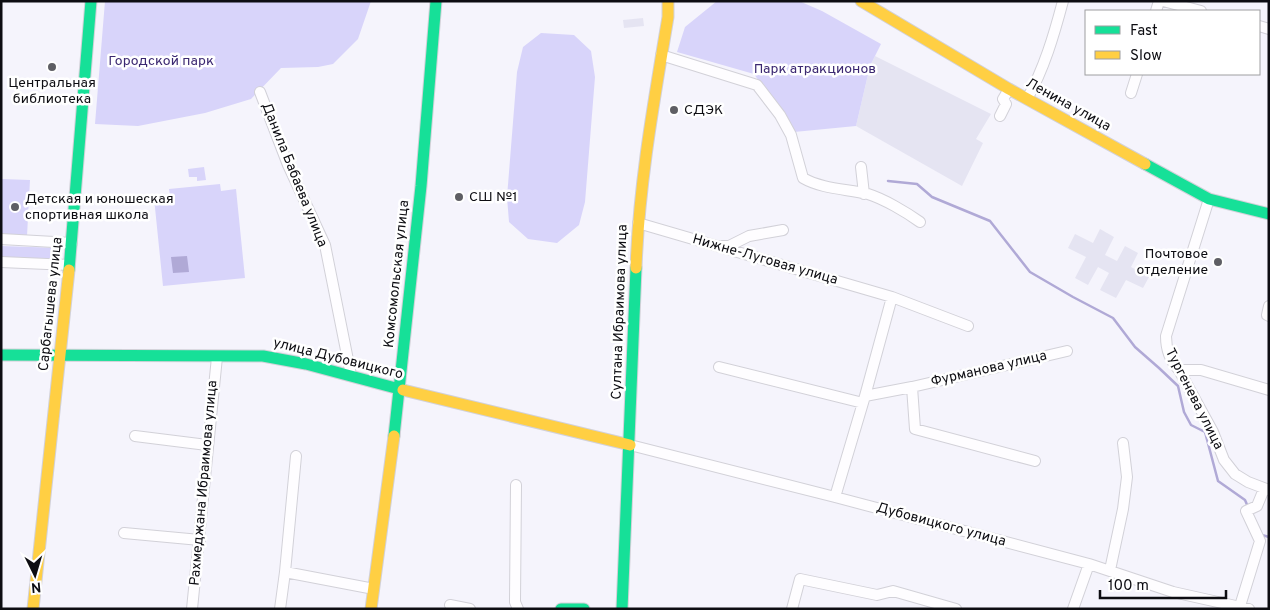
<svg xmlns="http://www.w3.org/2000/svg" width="1270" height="610" font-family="Overpass,sans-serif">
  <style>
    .built { fill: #e5e4f2 }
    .green { fill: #d8d4fa }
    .water { fill: #b0a9d6 }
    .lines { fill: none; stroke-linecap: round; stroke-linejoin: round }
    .stream { stroke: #b0a9d6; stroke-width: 2.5 }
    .street-casing { stroke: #d2d1d8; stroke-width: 12 }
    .fast-casing { stroke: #d2d1d8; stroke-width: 13 }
    .slow-casing { stroke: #d2d1d8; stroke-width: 13 }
    .street { stroke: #fefdff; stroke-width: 10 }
    .fast { stroke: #16e098; stroke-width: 11 }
    .slow { stroke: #ffcf43; stroke-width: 11 }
    .poi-dot { fill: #5e5e64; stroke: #fff; stroke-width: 2 }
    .labels { text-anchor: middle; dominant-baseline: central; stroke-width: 5; stroke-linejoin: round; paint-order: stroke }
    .park-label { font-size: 14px; fill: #3b2871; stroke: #fff }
    .poi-label { font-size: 14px; fill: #0d0d12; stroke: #fff; text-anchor: start }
    .street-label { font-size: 14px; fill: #0d0d12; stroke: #fff }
  </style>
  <rect width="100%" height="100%" fill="#f5f4fc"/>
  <path class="built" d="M643 18 644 26 624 28 623 20Z
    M875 56 991 114 976 139 983 143 962 186 856 126 870 66Z
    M1100 229 1114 237 1105 255 1117 261 1125 246 1138 253 1131 267 1149 277 1143 288 1126 280 1116 298 1100 290 1109 273 1098 267 1088 285 1075 278 1086 257 1068 248 1075 234 1093 243Z"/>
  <path class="green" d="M105 1H371L358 39 333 64 318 67 281 68 251 99 205 113 138 126 95 124Z
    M717 1H799L822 11 881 44 870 66 856 126 794 132 754 74 677 52 685 27Z
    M541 33 574 35 591 51 595 77 585 202 579 225 557 243 528 239 509 222 507 197 517 72 523 47Z
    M204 167 206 180 197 181V177H189L188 169Z
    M1 179 30 180 27 236 1 234Z
    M220 184 221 191 236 189 245 278 163 286 154 198 170 196 169 189Z
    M1 246 60 248 59 261 1 259Z"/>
  <path class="water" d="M187 256 189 272 173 273 171 257Z"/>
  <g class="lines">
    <path class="stream" d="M888 181 917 184 932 197 990 221 1030 272 1073 297 1113 318 1135 347 1159 368 1178 386 1184 412 1191 425 1205 432 1218 481 1245 500 1248 507
      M1262 535 1269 537"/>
    <defs>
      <path id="street" d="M1163 1 1201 11
        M1156 11 1159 1
        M1259 26 1269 29
        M661 55 757 85 780 115 791 135 803 178C822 189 847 189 868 194 884 199 906 212 920 222
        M260 92 288 165 325 245 351 375
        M1131 93 1137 74
        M1027 99C1044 69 1054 35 1063 1
        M1000 116 1006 104 1003 99 1009 89
        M861 167 864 194
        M1209 199 1166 336C1166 349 1170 361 1179 370L1213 432 1224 460 1235 474 1248 482 1269 490
        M638 223 892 297 968 326
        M1 239 72 243
        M722 246H729L749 236 783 230
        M1 262 70 265
        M1269 306 1267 315 1269 316
        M719 367 863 403
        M1179 370H1201L1269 390
        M912 387 915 429 1035 461
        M865 396 892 297
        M135 436 207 445
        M630 445 835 497 1089 564 1173 592 1249 609
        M516 485 515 602 518 609
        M835 497 865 396 912 387 1067 351
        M124 533 200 540
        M1110 570 1123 509 1127 477 1123 443
        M285 572 374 589
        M450 605 470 609
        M1240 606 1260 541 1246 511 1257 506 1264 489
        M192 609 217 357
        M280 609 285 572 296 456
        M792 609 800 579 877 595 893 591 956 609
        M1073 609 1089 564"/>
      <path id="fast" d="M1145 164 1209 199 1269 214
        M69 270 91 1
        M1 355 263 356 306 364 403 390
        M394 436 421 186 436 1
        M561 609H584
        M622 609 636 268"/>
      <path id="slow" d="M861 1 1009 89 1145 164
        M636 268C639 183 654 101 668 17V1
        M403 390 630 445
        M33 609 69 270
        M371 609 394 436"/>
    </defs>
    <use href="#street" class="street-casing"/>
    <use href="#fast" class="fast-casing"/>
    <use href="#slow" class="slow-casing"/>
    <use href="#street" class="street"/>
    <use href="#fast" class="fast"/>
    <use href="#slow" class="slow"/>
  </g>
  <g class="poi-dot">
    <circle cx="52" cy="67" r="5"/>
    <circle cx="674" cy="110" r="5"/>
    <circle cx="459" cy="197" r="5"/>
    <circle cx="15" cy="207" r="5"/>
    <circle cx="1218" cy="262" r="5"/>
  </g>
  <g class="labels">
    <g class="park-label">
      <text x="161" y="61">Городской парк</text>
      <text x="815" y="69">Парк атракционов</text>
    </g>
    <g class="poi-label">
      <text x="52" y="83" text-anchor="middle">Центральная<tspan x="52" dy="16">библиотека</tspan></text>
      <text x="684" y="110">СДЭК</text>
      <text x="469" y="197">СШ №1</text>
      <text x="25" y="199">Детская и юношеская<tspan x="25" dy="16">спортивная школа</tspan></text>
      <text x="1208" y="254" text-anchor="end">Почтовое<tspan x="1208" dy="16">отделение</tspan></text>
    </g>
    <g class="street-label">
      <text transform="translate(1068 105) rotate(29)">Ленина улица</text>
      <text transform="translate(294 175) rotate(68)">Данила Бабаева улица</text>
      <text transform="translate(765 260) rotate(16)">Нижне-Луговая улица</text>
      <text transform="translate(397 274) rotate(-84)">Комсомольская улица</text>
      <text transform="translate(51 304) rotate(-84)">Сарбагышева улица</text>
      <text transform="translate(620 312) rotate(-88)">Султана Ибраимова улица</text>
      <text transform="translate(338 359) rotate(14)">улица Дубовицкого</text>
      <text transform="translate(989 369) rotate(-13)">Фурманова улица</text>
      <text transform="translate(1194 399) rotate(63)">Тургенева улица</text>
      <text transform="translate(204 483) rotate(-85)">Рахмеджана Ибраимова улица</text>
      <text transform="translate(941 525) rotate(15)">Дубовицкого улица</text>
    </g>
  </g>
  <rect width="1270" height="610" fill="none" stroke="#0d0d12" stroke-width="5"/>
  <rect x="1085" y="10" width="175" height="65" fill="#ffffff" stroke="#9e9ea0"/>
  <rect x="1095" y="26" width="25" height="8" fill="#16e098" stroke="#9e9ea0"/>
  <text x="1130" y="35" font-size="15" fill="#0d0d12">Fast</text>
  <rect x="1095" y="51" width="25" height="8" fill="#ffcf43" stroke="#9e9ea0"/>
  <text x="1130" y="60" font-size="15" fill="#0d0d12">Slow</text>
  <g transform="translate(35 575) rotate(175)" stroke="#ffffff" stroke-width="4" paint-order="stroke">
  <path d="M0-4L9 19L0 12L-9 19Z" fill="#0d0d12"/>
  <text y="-8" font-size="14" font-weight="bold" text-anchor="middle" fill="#0d0d12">N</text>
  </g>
  <path d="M1100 590v8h126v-8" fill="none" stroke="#0d0d12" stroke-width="2.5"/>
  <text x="1108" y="590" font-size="15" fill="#0d0d12" stroke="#ffffff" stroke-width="4" paint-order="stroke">100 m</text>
</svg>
